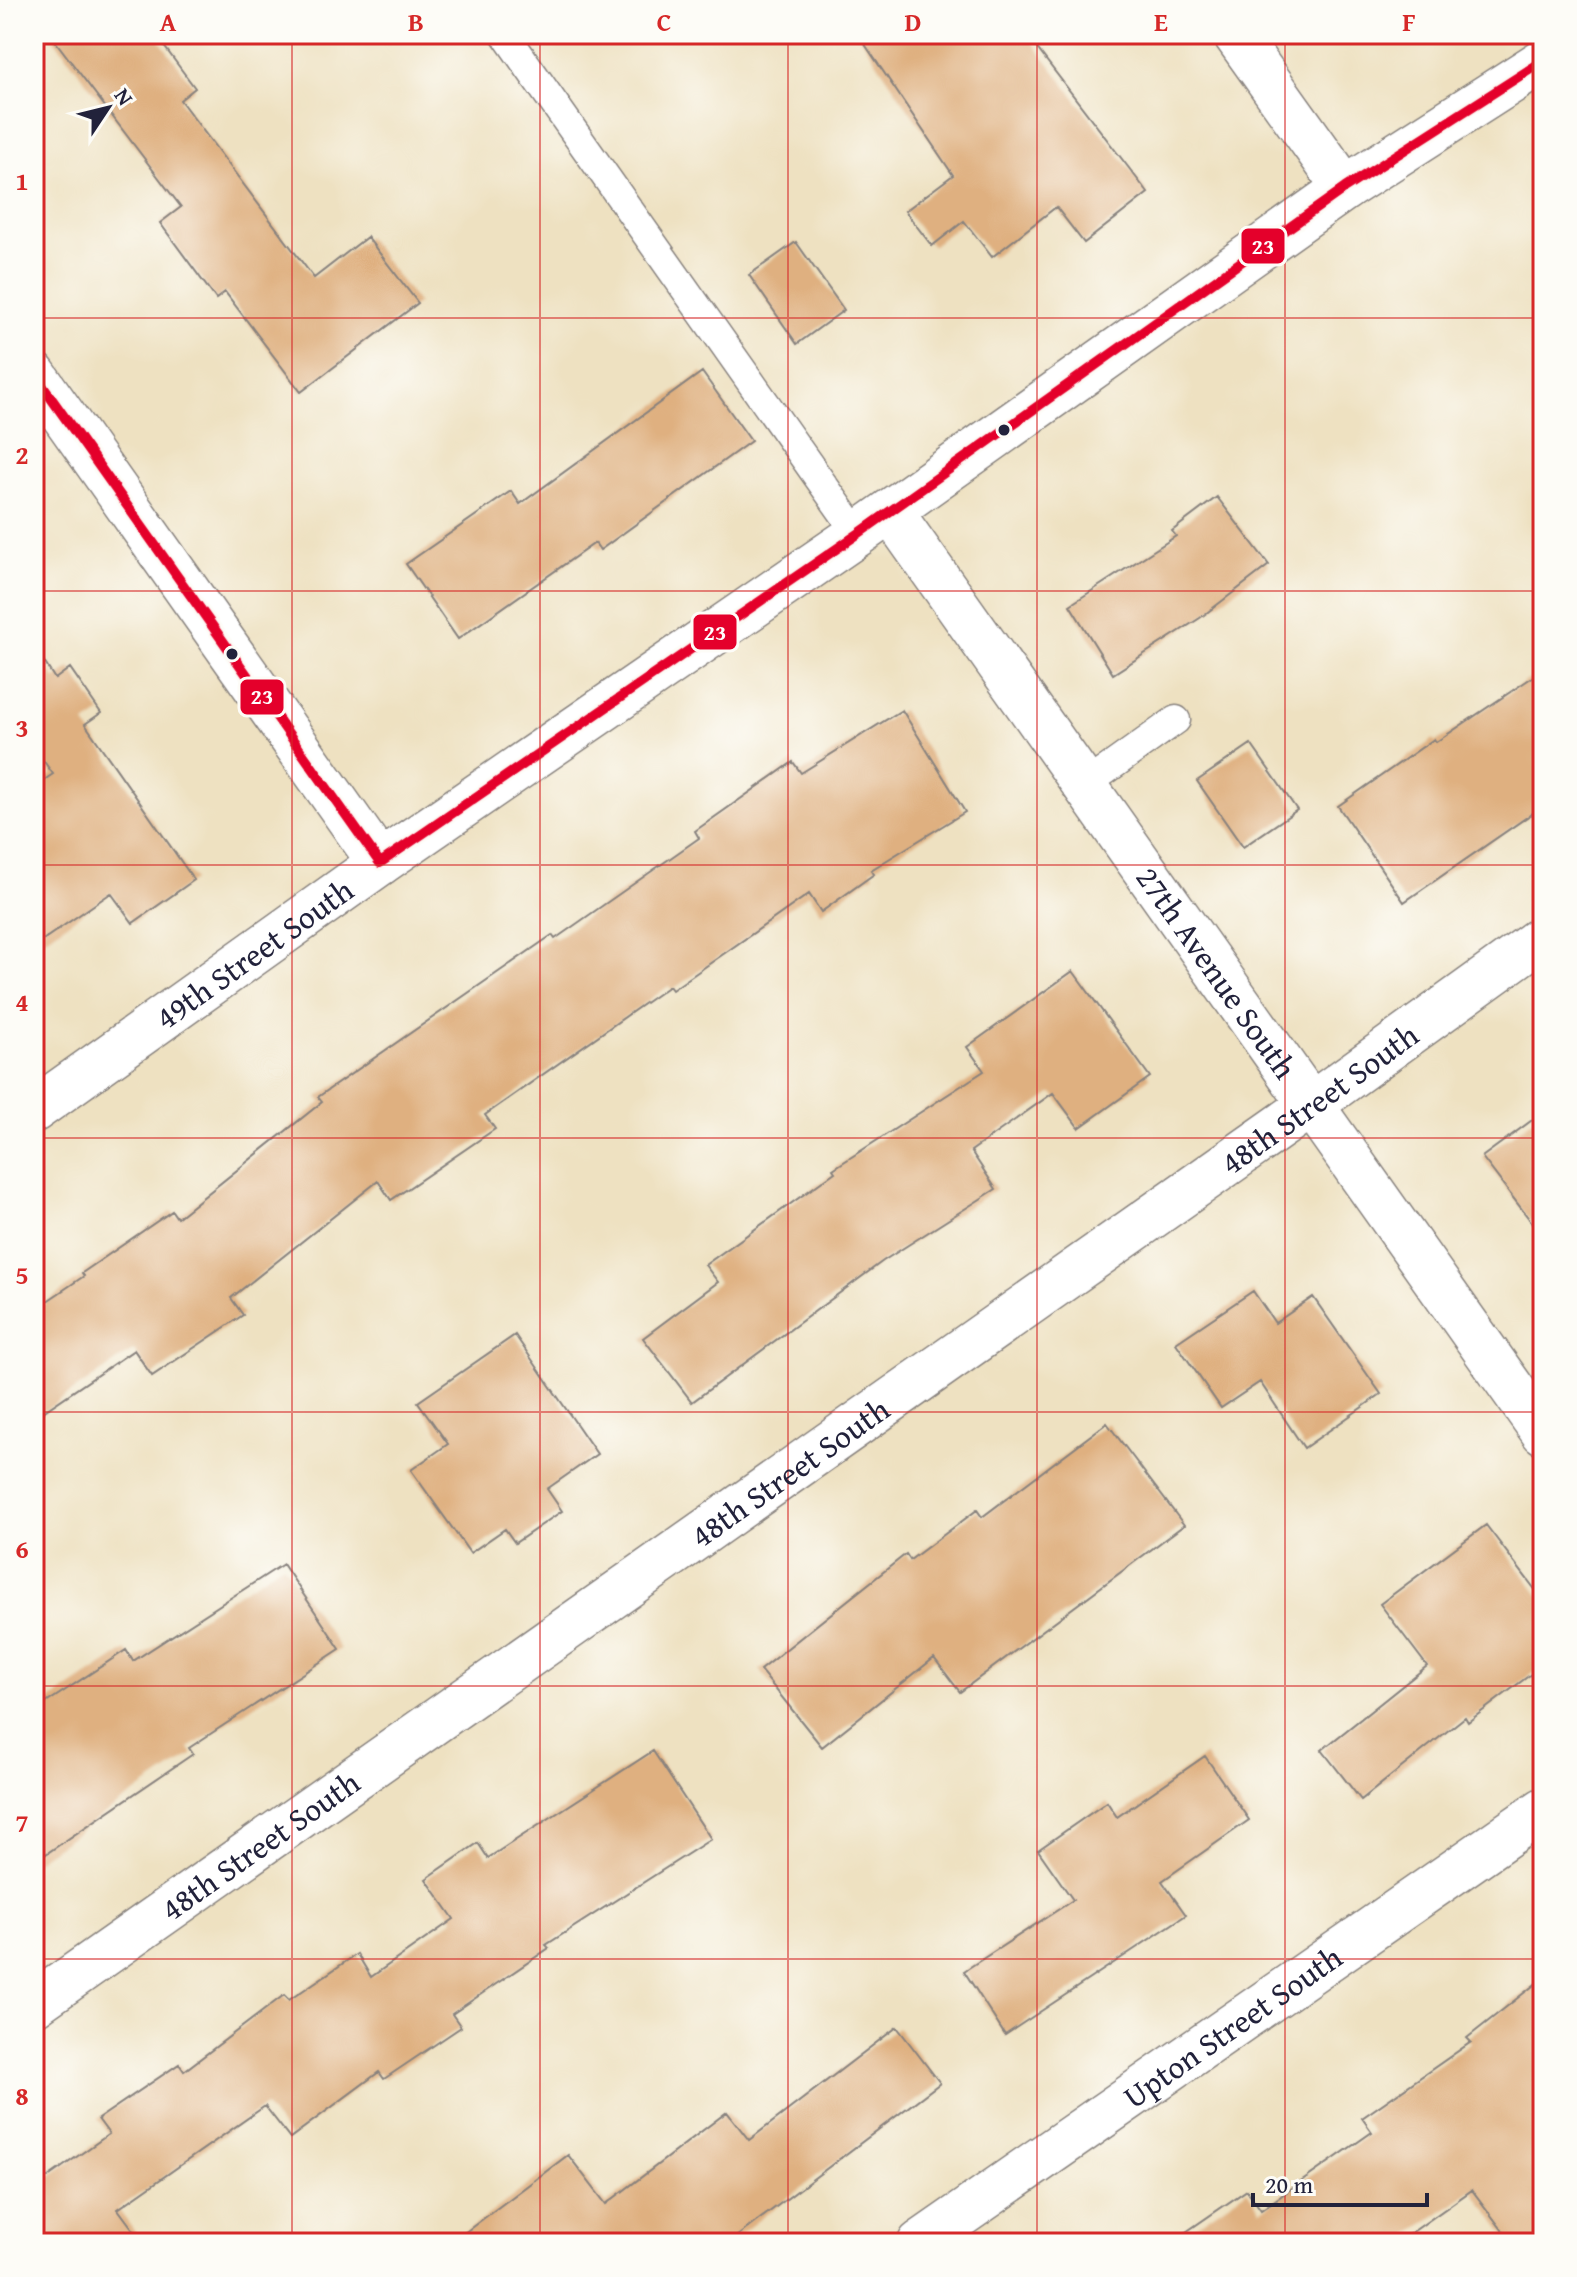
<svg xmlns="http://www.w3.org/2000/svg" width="1577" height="2277" font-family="'Gentium Book Plus',serif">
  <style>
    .building { fill: #dfb080 }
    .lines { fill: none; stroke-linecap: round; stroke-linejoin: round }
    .service-casing { stroke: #88827e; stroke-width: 31 }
    .minor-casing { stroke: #88827e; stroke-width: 47 }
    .tertiary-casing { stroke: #88827e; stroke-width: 47 }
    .service { stroke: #fff; stroke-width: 28 }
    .minor { stroke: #fff; stroke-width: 44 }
    .tertiary { stroke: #fff; stroke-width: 44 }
    .bus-1-casing { stroke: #fdfcf7; stroke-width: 16 }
    .bus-1 { stroke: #e4002b; stroke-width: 10 }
    .grid { fill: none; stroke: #d62828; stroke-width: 2; stroke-opacity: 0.55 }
    .bus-dot { fill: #22223b; stroke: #fdfcf7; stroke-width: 3 }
    .labels { text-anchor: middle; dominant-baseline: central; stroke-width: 6; stroke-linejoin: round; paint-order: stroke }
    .street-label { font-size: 32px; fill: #22223b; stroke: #fdfcf7 }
    .line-badge { stroke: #fdfcf7; stroke-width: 3 }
    .badge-label { font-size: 22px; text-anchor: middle; font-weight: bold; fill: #fff }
    .neatline { fill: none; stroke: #d62828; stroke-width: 3 }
    .grid-label { font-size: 26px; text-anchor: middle; font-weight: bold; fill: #d62828 }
  </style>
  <rect width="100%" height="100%" fill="#fdfcf7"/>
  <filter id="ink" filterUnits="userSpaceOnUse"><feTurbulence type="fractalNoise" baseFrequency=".0125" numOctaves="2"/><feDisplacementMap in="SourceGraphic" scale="16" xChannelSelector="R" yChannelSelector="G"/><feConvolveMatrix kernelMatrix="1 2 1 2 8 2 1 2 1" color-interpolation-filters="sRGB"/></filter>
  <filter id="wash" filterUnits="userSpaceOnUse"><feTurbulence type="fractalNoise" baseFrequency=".006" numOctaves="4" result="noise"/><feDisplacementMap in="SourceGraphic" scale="32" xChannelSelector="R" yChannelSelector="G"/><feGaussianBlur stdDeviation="1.8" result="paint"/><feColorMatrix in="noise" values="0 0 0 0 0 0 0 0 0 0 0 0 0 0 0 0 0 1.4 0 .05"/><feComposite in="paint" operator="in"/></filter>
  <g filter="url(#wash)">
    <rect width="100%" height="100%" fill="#eee1c1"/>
    <g id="blocks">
      <path class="building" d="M50 34H155L195 88 180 100 314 278 367 237 418 303 301 392 225 292 216 299 160 223 181 207Z
        M858 34H1026L1148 193 1084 243 1056 207 992 257 964 221 932 246 905 211 953 175Z
        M796 242 844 310 797 344 749 275Z
        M702 372 751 441 600 550 595 543 458 639 406 564 511 491 520 504Z
        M1217 497 1269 565 1200 618 1113 674 1070 605 1176 536 1172 531Z
        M34 646 55 679 70 668 101 713 85 724 194 880 133 923 111 893 34 946V787L53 774 40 756 34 760Z
        M1543 670V806L1404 902 1338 806 1434 739 1436 742Z
        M902 710 965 812 871 870 874 874 821 912 809 894 672 990 669 986 485 1115 495 1129 391 1200 378 1181 231 1298 243 1315 152 1376 134 1350 34 1418V1310L84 1276 82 1273 172 1211 177 1218 322 1102 318 1097 552 935 555 939 699 838 695 831 793 762 801 773Z
        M1251 744 1297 810 1243 847 1197 781Z
        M1073 971 1150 1077 1079 1128 1053 1093 971 1151 996 1189 883 1261 692 1402 643 1338 718 1282 705 1265 835 1172 833 1169 984 1071 967 1047Z
        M1543 1112V1237L1482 1157Z
        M1253 1291 1275 1323 1313 1297 1381 1394 1304 1448 1260 1382 1221 1408 1176 1343Z
        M515 1335 597 1454 547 1489 562 1511 515 1543 505 1529 470 1553 411 1470 448 1444 418 1402Z
        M1107 1423 1184 1525 960 1692 934 1658 822 1747 760 1670 906 1554 910 1560 977 1510 982 1517Z
        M1486 1525 1543 1600V1665L1468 1722 1465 1717 1361 1800 1322 1750 1427 1666 1380 1604Z
        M283 1564 340 1649 189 1748 193 1754 34 1862V1711L126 1650 133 1661Z
        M653 1751 711 1839 546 1945 549 1948 452 2014 461 2027 384 2079 379 2072 290 2138 265 2106 118 2209 143 2243H34V2187L109 2134 98 2119 179 2064 184 2071 284 1995 289 2000 357 1954 371 1977 454 1919 426 1879 478 1843 488 1858Z
        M1205 1756 1249 1820 1162 1881 1186 1915 1005 2035 964 1971 1073 1900 1038 1850 1107 1802 1117 1817Z
        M1543 1978V2243H1512L1472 2190 1397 2243H1170L1247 2190 1261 2210 1372 2132 1362 2118 1471 2042 1467 2038Z
        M897 2027 940 2083 728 2243H451L568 2155 606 2204 727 2112 749 2140Z"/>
    </g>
  </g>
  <g filter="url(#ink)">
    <use href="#blocks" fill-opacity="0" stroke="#88827e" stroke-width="2"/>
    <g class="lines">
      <defs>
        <path id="service" d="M505 34 858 534
          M1085 785 1176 720"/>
        <g id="minor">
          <path d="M1235 34 1345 188"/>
          <path id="s1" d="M891 512 1543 1432"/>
          <path id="s2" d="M34 2004 1312 1104 1543 937"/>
          <path id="s3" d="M920 2243 1543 1810"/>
        </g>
        <g id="tertiary">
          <path d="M34 374 380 863"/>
          <path id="s4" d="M34 1110 380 863 858 534 1345 188 1543 61"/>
        </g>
      </defs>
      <use href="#service" class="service-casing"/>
      <use href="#minor" class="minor-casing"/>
      <use href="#tertiary" class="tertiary-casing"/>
      <use href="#service" class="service"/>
      <use href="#minor" class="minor"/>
      <use href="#tertiary" class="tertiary"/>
      <defs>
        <path id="bus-1" d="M34 374 380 863 858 534 1345 188 1543 61"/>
      </defs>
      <use href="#bus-1" class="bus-1-casing"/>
      <use href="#bus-1" class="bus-1"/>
    </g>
  </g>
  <path class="grid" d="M292 34V2243M540 34V2243M788 34V2243M1037 34V2243M1285 34V2243M34 318H1543M34 591H1543M34 865H1543M34 1138H1543M34 1412H1543M34 1686H1543M34 1959H1543"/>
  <g class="bus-dot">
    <circle cx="1004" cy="430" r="7"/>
    <circle cx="232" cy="654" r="7"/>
  </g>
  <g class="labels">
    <g class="street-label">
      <text stroke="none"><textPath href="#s4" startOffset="270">49th Street South</textPath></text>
      <text stroke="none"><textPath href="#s1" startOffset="564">27th Avenue South</textPath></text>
      <text stroke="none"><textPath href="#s2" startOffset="1572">48th Street South</textPath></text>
      <text stroke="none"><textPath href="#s2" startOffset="924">48th Street South</textPath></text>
      <text stroke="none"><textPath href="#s2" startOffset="276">48th Street South</textPath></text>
      <text stroke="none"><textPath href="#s3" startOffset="380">Upton Street South</textPath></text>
    </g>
  </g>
  <g class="line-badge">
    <rect x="1240" y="227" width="46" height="38" rx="8" fill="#e4002b"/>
    <rect x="692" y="613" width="46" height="38" rx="8" fill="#e4002b"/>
    <rect x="239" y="678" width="46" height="38" rx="8" fill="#e4002b"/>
  </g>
  <g class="badge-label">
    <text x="1263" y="254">23</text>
    <text x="715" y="640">23</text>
    <text x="262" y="704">23</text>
  </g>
  <rect width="1577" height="2277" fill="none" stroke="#fdfcf7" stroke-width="88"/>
  <g transform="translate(108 108) rotate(55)" stroke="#fdfcf7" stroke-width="6" paint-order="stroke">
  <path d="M0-6L14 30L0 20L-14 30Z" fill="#22223b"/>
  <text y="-12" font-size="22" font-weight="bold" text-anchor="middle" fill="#22223b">N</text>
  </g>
  <path d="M1253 2193v12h174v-12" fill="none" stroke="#22223b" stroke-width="4"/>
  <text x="1265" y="2193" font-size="24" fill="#22223b" stroke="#fdfcf7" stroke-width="6" paint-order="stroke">20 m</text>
  <rect x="44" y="44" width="1489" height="2189" class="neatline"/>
  <g class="grid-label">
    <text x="168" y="31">A</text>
    <text x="416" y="31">B</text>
    <text x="664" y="31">C</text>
    <text x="913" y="31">D</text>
    <text x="1161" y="31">E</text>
    <text x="1409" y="31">F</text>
    <text x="22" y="190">1</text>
    <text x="22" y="464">2</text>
    <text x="22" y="737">3</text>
    <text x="22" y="1011">4</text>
    <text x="22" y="1284">5</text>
    <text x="22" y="1558">6</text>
    <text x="22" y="1832">7</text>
    <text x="22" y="2105">8</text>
  </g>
</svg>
